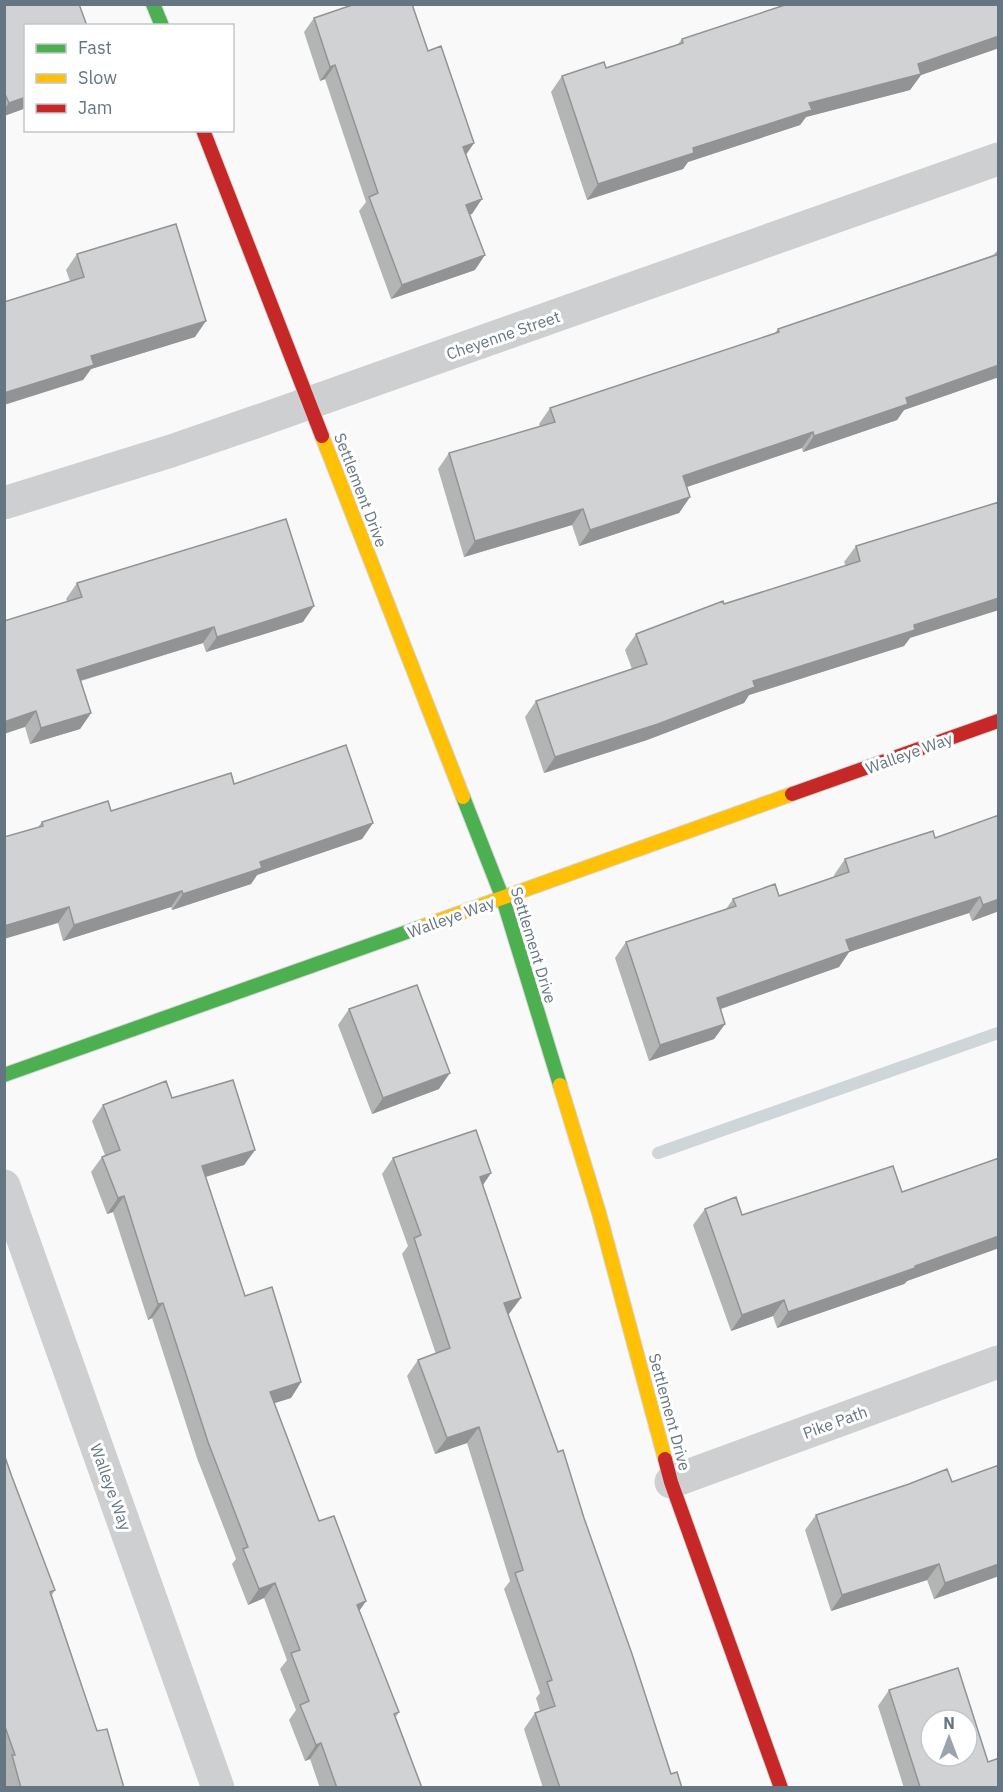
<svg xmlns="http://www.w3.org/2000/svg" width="1003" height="1792" font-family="'IBM Plex Sans',sans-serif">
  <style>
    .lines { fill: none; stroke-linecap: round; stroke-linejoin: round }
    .stream { stroke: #ced6d9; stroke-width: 12 }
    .fast-casing { stroke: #d5d6d7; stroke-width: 16 }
    .slow-casing { stroke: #d5d6d7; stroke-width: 16 }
    .jam-casing { stroke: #d5d6d7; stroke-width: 16 }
    .street { stroke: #cecfd0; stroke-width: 33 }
    .fast { stroke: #4caf50; stroke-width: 14 }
    .slow { stroke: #ffc107; stroke-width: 14 }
    .jam { stroke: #c62828; stroke-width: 14 }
    .wall { fill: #b3b5b5 }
    .shaded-wall { fill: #929394 }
    .building { fill: #d0d2d3; stroke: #929394; stroke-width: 1.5; fill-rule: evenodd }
    .labels { text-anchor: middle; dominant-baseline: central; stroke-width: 6; stroke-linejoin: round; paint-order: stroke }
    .street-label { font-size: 16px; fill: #657683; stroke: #fff }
  </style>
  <rect width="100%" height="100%" fill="#f9f9f9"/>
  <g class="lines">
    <path class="stream" d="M658 1153 998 1033"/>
    <defs>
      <path id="fast" d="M153 4 162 26
        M463 797 503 899 560 1085
        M4 1075 418 928"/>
      <path id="slow" d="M322 436 463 797
        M418 928 792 794
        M560 1085 599 1213 665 1459"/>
      <path id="jam" d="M203 130 322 436
        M792 794 998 721
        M665 1459 671 1482 781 1788"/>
    </defs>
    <use href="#fast" class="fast-casing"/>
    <use href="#slow" class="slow-casing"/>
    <use href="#jam" class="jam-casing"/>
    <path class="street" d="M4 503 171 451 264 419 998 159
      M4 1186 218 1788
      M671 1482 998 1362"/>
    <use href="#fast" class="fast"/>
    <use href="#slow" class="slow"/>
    <use href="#jam" class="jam"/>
  </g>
  <path class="wall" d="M4 4 26 108 4 116Z
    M999 4V48L921 75 910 90 806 117 800 125 688 162 683 169 587 200 551 92 562 76 606 68 678 44 682 39Z
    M314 18 428 51 474 143 466 155 472 214H470L475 270 391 299 359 211 366 202 325 79 320 81 304 32Z
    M999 249V377L904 410 897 420 803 452 802 448 687 487 690 497 679 513 579 546 572 525 464 557 438 469 449 453 540 426 539 424 550 408 774 334 778 329 993 255Z
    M77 254 195 337 91 369 83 380 70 281 66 270Z
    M856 546 910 638 904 646 749 695 744 703 647 740 544 773 525 717 536 701 632 669 625 650 636 634 724 604 846 566 844 562Z
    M77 583 303 622 206 652 203 643 81 681 91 713 80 729 30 744 25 727 67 601 66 599Z
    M234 784 373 823 362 839 257 875 251 884 172 910 171 907 63 941 58 923 38 827 42 822 111 811Z
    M935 838 999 911 972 921 969 913 849 952 839 967 721 1009 725 1024 714 1039 649 1061 615 958 626 942 726 909 733 899 779 896 835 877 834 875 845 859Z
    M349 1009 439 1089 372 1114 338 1025Z
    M172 1098 255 1150 244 1165 206 1177 245 1296 301 1382 291 1398 274 1403 319 1521 366 1601 359 1611 399 1712 396 1717 422 1788H320L310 1759 305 1761 289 1720 296 1710 280 1669 287 1660 264 1598 248 1605 232 1564 236 1559 197 1458 152 1318 148 1320 113 1212 107 1214 91 1172 102 1157 105 1155 92 1121 103 1105Z
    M393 1158 491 1173 483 1185 509 1314H508L558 1452 584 1518 671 1774 682 1788H543L524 1729 535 1713 540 1711 536 1698 540 1693 504 1589 510 1581 467 1443 435 1454 407 1376 418 1360 436 1354 402 1254 408 1246 382 1174Z
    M999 1158V1248L907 1281 904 1284 777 1328 773 1316 731 1331 693 1225 705 1209 742 1215 902 1192Z
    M4 1454 12 1477 55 1590 52 1595 97 1731 124 1788H5L4 1784Z
    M999 1465V1576L934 1599 927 1580 831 1611 805 1530 816 1515 952 1482Z
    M889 1690 988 1762 999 1788H904L878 1706Z"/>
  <path class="shaded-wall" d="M999 36V48L921 75 910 90 806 117 800 125 688 162 683 169 587 200 598 184 809 103Z
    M335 65 325 79 320 81 330 67Z
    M26 97V108L4 116V109L9 103Z
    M474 143 464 157 463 147Z
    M482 199 472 214 456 219 466 205Z
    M485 255 475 270 391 299 402 285Z
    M206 321 195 337 91 369 83 380 4 405V393L91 356Z
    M999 365V377L904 410 897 420 803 452 814 436 906 398Z
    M813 432 802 448 672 492 683 476Z
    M690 497 679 513 579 546 590 530Z
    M583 509 572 525 464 557 475 541Z
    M999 598V610L910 638 904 646 749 695 744 703 647 740 544 773 555 757 753 681 914 625Z
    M314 606 303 622 206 652 217 637Z
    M214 627 203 643 66 685 77 670Z
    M36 711 25 727 4 734V722Z
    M91 713 80 729 30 744 41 728Z
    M373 823 362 839 257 875 251 884 172 910 183 894 260 862Z
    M182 891 171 907 63 941 74 925Z
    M980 897 969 913 849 952 839 967 706 1014 717 998 846 940Z
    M999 899V911L972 921 983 905Z
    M69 907 58 923 4 939V926Z
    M725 1024 714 1039 649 1061 660 1045Z
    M450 1073 439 1089 372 1114 383 1098Z
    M255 1150 244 1165 191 1181 202 1166Z
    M491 1173 480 1189V1177Z
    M124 1196 113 1212 107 1214 118 1198Z
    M999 1236V1248L907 1281 904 1284 777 1328 788 1312Z
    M521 1298 509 1314 493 1319 504 1303Z
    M784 1300 773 1316 731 1331 742 1315Z
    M163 1303 152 1318 148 1320 158 1304Z
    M301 1382 291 1398 259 1408 270 1392Z
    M479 1427 467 1443 435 1454 447 1438Z
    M939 1564 927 1580 831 1611 842 1595Z
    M999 1564V1576L934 1599 945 1583Z
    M275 1583 264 1598 248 1605 259 1589Z
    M366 1601 355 1617 357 1605Z
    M321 1743 310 1759 305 1761 316 1745Z"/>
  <path class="building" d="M4 4H79L87 26H26V97L9 103 4 92Z
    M355 4H412L428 51 441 46 474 143 463 147 482 199 466 205 485 255 402 285 369 197 378 193 335 65 330 67 314 18Z
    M788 4H999V36L918 64 921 74 809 103 812 110 693 148 694 153 598 184 562 76 604 62 606 68 683 43 682 39Z
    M176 224 206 321 91 356 94 365 4 393V302L84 277 77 254Z
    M999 254V365L906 398 908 404 814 436 813 432 683 476 690 497 590 530 583 509 475 541 449 453 555 422 550 408 779 332 778 329Z
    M999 502V598L914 625 915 630 753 681 755 687 658 724 555 757 536 701 647 664 636 634 723 601 724 604 860 561 856 546Z
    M286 519 314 606 217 637 214 627 77 670 91 713 41 728 36 711 4 722V621L82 597 77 583Z
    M346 745 373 823 260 862 262 868 183 894 182 891 74 925 69 907 4 926V837L43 826 42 822 108 801 111 811 231 773 234 784Z
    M999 815V899L983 905 980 897 846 940 850 951 717 998 725 1024 660 1045 626 942 736 906 733 899 775 884 779 896 849 872 845 859 933 831 935 838Z
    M417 985 450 1073 383 1098 349 1009Z
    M233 1080 255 1150 202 1166 245 1296 272 1287 301 1382 270 1392 319 1521 334 1516 366 1601 357 1605 399 1712 394 1714 422 1788H337L321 1743 316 1745 300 1705 309 1701 291 1653 300 1650 275 1583 259 1589 243 1549 248 1547 208 1442 163 1303 158 1304 124 1196 118 1198 102 1157 120 1150 103 1105 166 1081 172 1098Z
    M476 1130 491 1173 480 1177 521 1298 504 1303 558 1452 563 1450 584 1518 632 1654 671 1774 677 1772 682 1788H560L535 1713 555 1706 547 1682 552 1680 515 1573 523 1570 479 1427 447 1438 418 1360 450 1348 414 1238 421 1235 393 1158Z
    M999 1158V1236L915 1266V1268L788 1312 784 1300 742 1315 705 1209 736 1197 742 1215 893 1166 902 1192Z
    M4 1454 12 1477 55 1590 50 1592 97 1731 107 1729 124 1788H21L12 1755H15L4 1724Z
    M999 1465V1564L945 1583 939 1564 842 1595 816 1515 909 1484 947 1469 952 1482Z
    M958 1668 988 1762 999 1758V1788H919L920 1787 889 1690ZM931 1720H967V1756H931Z"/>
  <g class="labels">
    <g class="street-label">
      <text transform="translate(503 335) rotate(-19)">Cheyenne Street</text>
      <text transform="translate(361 490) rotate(69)">Settlement Drive</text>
      <text transform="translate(909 753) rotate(-20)">Walleye Way</text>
      <text transform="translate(451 917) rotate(-20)">Walleye Way</text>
      <text transform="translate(534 945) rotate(73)">Settlement Drive</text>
      <text transform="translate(670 1412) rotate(75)">Settlement Drive</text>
      <text transform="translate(835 1422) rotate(-20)">Pike Path</text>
      <text transform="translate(111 1487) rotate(70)">Walleye Way</text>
    </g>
  </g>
  <rect width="1003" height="1792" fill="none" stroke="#657683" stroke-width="12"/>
  <rect x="24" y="24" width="210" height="108" fill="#ffffff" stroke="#c1c8cd" stroke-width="1.5"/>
  <rect x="36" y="44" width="30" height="9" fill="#4caf50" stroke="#c1c8cd" stroke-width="1.5"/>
  <text x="78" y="54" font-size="18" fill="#657683">Fast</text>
  <rect x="36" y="74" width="30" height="9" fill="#ffc107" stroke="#c1c8cd" stroke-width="1.5"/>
  <text x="78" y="84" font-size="18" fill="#657683">Slow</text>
  <rect x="36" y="104" width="30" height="9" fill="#c62828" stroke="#c1c8cd" stroke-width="1.5"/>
  <text x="78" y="114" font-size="18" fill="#657683">Jam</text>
  <g transform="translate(949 1738)"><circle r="28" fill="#ffffff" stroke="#c1c8cd" stroke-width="1.5"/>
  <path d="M0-4.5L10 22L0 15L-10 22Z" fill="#99a4ac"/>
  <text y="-9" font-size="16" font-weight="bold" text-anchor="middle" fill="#657683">N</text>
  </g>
</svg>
